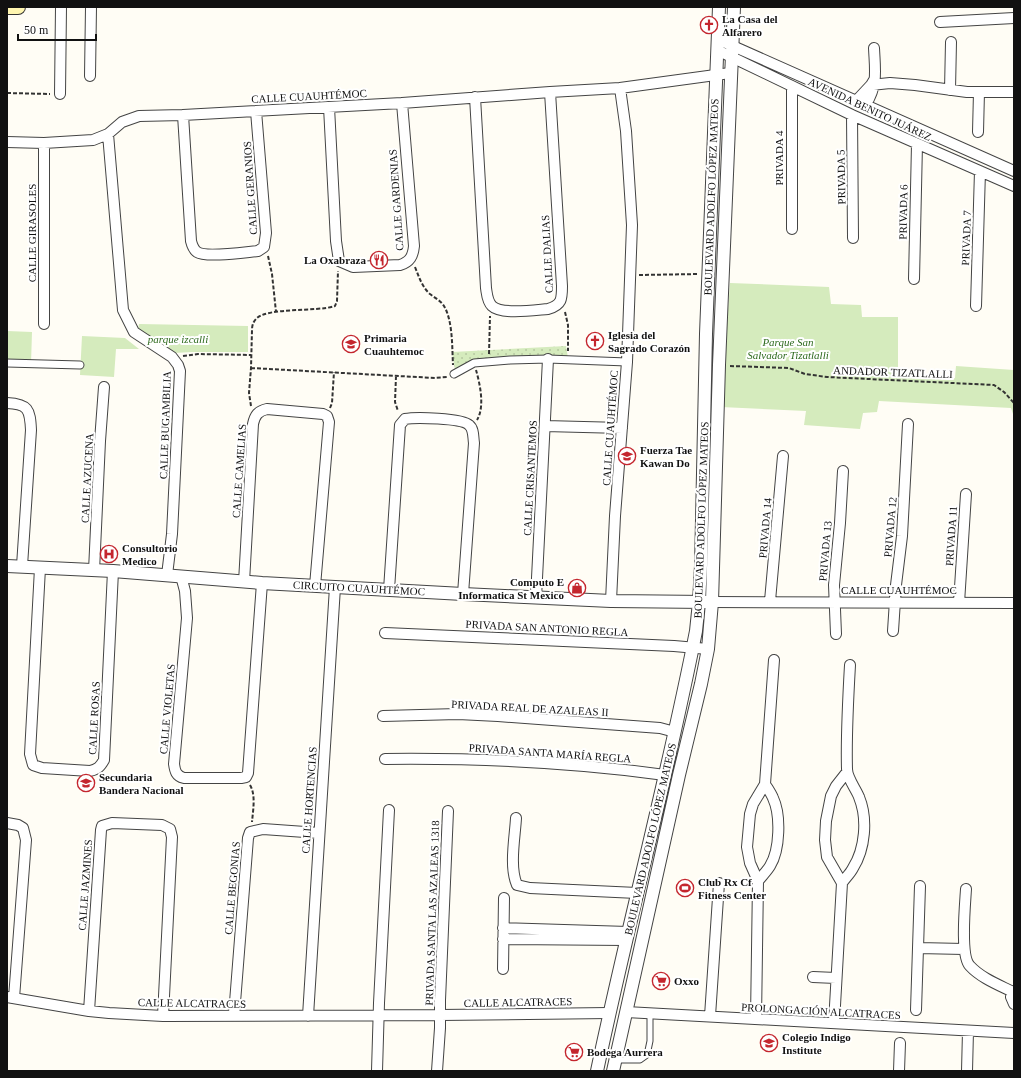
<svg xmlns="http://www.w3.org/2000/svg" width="1021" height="1078" font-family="'Times New Roman',serif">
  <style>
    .grass { fill: url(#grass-dots) }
    .park { fill: #d5ebbd }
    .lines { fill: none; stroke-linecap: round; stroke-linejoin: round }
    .service-casing { stroke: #444; stroke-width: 7 }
    .pedestrian-casing { stroke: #444; stroke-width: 9 }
    .minor-casing { stroke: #444; stroke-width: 12 }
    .tertiary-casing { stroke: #444; stroke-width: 14 }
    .secondary-casing { stroke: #333; stroke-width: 16 }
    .path { stroke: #333; stroke-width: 2; stroke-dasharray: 4 2; stroke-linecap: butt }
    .service { stroke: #fff; stroke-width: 5 }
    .pedestrian { stroke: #fff; stroke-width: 7 }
    .minor { stroke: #fff; stroke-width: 10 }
    .tertiary { stroke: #fff; stroke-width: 12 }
    .secondary { stroke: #fff6b0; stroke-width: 14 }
    .labels { text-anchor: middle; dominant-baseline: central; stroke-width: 4; stroke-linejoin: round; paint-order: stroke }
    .poi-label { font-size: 11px; font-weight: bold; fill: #111; stroke: #fff; text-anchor: start }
    .street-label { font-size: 11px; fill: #111; stroke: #fff }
    .park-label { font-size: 11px; font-style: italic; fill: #2f6b1f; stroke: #fff }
  </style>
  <defs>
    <pattern id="grass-dots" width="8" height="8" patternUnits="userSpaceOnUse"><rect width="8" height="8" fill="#d5ebbd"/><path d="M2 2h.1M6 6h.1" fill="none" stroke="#b6c8a1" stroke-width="1.8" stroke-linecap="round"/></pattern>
  </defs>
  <rect width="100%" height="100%" fill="#fffdf5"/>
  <path class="grass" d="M566 346 568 358H490L455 370 452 352Z"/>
  <path class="park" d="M730 283 829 287 831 304 861 305 862 317H898V375L955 378 956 366 1014 370V417L1011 408 879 401 877 412 863 413 860 429 804 425 806 411 721 407Z
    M139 324 248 326V352H192L174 353 138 330Z
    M7 331 32 332 31 364 7 363Z
    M82 336 125 338 139 349H116L114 377 80 375Z"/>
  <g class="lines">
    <defs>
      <path id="service" d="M616 1060H640L647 1055 650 1041V1013"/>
      <path id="pedestrian" d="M7 363 80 365
        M454 374 474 363 510 360 548 359 627 362"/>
      <path id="minor" d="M940 22 1014 18
        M717 39 1014 171
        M717 50 852 115 1014 186
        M90 76 91 7
        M871 85 890 83 915 85 967 92H1014
        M792 86V229
        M950 90 951 42
        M60 94 61 7
        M475 97 486 288C487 294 487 301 492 306 501 315 535 310 548 309 562 305 562 299 562 286L550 92
        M857 100 871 85 874 80
        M866 104C878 85 875 70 874 48
        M329 107 336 241 339 261 353 267 400 265C410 262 413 256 414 246L402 103
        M183 115 191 241C192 245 193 249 197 252 206 258 246 252 258 251L264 247 266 233 256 111
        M852 115 853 238
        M978 132 979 92
        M108 134 123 310 134 332 172 357 178 365 180 371 172 534 167 575
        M7 142 44 143 93 140 108 134 122 122 139 116 183 115 402 103 550 92 620 88 730 73
        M914 279 917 144
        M976 306 980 171
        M44 324V143
        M7 403C28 404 30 409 31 430L22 566
        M545 426 622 428
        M40 568 30 754 33 765 42 768 90 771C98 769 100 767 104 760L113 571
        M94 571 100 441 104 387
        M181 576 185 591 187 618 174 764C175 771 176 776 184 778H241L246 777 248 773 262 583
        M244 582 253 424C255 415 258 411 267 409L323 414 327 416 329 422 315 586
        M389 590 400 425 405 419C415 417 462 418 469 425 474 429 473 437 474 443L463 594
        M536 598 548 359
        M611 601 615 516 627 362 632 225 626 131 620 88
        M770 601 783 456
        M712 602 1014 603
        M959 603 966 494
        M893 631 896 585 902 536 908 424
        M385 633 674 646 708 649
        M836 634 834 585 840 523 843 471
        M383 716 458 714 498 716 660 728 675 732
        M385 759C479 758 572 762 665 775
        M516 818C515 837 509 867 517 885L530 888 637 893
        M7 823 18 825 23 828 26 840 14 998
        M758 881C762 876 767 871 770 866 780 850 781 815 773 798 771 793 768 789 765 784
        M842 883C845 878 850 874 853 868 865 849 868 819 859 797 856 789 847 778 847 769 846 735 848 700 850 665
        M966 889C965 906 960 956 970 966 981 978 999 985 1013 992
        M503 928 628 932
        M503 939 626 940
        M918 948 964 949
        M503 969 504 898
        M813 977 836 978
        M1014 991 1011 997 1014 1004
        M7 997 89 1011 109 1013 163 1016 440 1015 609 1013
        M916 1010 920 886
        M89 1011 101 830 102 826 112 823 162 825 170 829 172 837 163 1016
        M626 1012 1014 1033
        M234 1015 248 838 250 832 263 829 319 833
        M308 1016 335 587
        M710 1016 719 883
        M756 1019 758 881 750 863 747 847 750 814 753 804 765 784 774 660
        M834 1023 842 883 827 857 825 840 826 821 831 796 836 786 847 772
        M377 1071 379 1003 389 810
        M437 1071 440 1028V1000L448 811
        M899 1071 900 1043
        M967 1071 968 1031"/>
      <path id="tertiary" d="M7 566 113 571 262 583 463 594 611 601 707 602
        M597 1071C628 924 667 779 696 631L699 602 701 566 706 334 719 7
        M613 1071 679 775 701 684 708 649 712 602 719 365 734 7"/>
      <path id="secondary" d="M7 7H18"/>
    </defs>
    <use href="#service" class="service-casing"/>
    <use href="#pedestrian" class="pedestrian-casing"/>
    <use href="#minor" class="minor-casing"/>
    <use href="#tertiary" class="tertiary-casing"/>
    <use href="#secondary" class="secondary-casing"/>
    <path class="path" d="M7 93 50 94
      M268 256 272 274 276 312
      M415 267C419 277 422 287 430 294 435 298 441 301 444 306 453 321 452 348 453 365
      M639 275 699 274
      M565 312 568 325V351
      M489 354 490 316
      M183 356 198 354 251 355
      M730 366 789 368 805 374 827 377 994 385 1004 392 1014 403
      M251 368 435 378 447 377
      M476 370C480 384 485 407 477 420
      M396 376 395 402 398 411
      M251 406 249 393 251 368 252 330C252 326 253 322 256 319 266 307 318 312 335 306L337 301 338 271
      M330 408 332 403 334 372
      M250 785C256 795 253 810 252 822"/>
    <use href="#service" class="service"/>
    <use href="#pedestrian" class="pedestrian"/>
    <use href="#minor" class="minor"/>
    <use href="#tertiary" class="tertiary"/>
    <use href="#secondary" class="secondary"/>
  </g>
  <defs>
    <symbol id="church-ring" viewBox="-11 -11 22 22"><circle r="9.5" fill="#fff" stroke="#c4262e" stroke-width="1.5"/><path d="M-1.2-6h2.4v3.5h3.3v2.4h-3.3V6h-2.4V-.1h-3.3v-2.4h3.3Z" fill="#c4262e"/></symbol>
    <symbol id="restaurant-ring" viewBox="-11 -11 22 22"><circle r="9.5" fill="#fff" stroke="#c4262e" stroke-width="1.5"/><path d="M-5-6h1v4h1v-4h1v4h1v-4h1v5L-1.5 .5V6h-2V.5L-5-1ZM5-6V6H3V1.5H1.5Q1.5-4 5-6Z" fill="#c4262e"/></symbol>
    <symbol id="school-ring" viewBox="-11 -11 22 22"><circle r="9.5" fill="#fff" stroke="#c4262e" stroke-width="1.5"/><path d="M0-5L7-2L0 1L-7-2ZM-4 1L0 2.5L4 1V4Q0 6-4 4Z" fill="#c4262e"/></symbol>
    <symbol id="hospital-ring" viewBox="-11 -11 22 22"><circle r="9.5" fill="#fff" stroke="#c4262e" stroke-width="1.5"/><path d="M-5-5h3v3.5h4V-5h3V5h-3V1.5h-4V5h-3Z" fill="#c4262e"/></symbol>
    <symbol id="shop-ring" viewBox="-11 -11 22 22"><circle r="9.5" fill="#fff" stroke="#c4262e" stroke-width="1.5"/><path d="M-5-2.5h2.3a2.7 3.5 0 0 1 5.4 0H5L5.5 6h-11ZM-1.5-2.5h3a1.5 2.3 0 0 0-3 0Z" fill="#c4262e"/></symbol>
    <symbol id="stadium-ring" viewBox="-11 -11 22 22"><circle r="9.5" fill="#fff" stroke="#c4262e" stroke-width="1.5"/><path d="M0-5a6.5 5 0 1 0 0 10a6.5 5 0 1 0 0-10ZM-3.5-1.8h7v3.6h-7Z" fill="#c4262e"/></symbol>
    <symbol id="supermarket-ring" viewBox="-11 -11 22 22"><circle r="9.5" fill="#fff" stroke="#c4262e" stroke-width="1.5"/><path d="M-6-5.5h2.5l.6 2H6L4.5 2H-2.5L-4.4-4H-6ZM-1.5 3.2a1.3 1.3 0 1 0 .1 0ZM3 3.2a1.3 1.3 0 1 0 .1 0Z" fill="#c4262e"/></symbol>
  </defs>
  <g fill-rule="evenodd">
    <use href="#church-ring" x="699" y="15" width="20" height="20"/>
    <use href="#restaurant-ring" x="369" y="250" width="20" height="20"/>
    <use href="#church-ring" x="585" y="331" width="20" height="20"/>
    <use href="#school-ring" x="341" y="334" width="20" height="20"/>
    <use href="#school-ring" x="617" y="446" width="20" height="20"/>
    <use href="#hospital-ring" x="99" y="544" width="20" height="20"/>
    <use href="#shop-ring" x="567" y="578" width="20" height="20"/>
    <use href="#school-ring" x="76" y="773" width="20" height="20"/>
    <use href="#stadium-ring" x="675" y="878" width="20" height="20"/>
    <use href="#supermarket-ring" x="651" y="971" width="20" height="20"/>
    <use href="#school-ring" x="759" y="1033" width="20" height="20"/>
    <use href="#supermarket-ring" x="564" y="1042" width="20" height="20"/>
  </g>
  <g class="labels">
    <g class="poi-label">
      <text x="722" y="19">La Casa del<tspan x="722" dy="13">Alfarero</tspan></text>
      <text x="366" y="260" text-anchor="end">La Oxabraza</text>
      <text x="608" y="335">Iglesia del<tspan x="608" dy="13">Sagrado Corazón</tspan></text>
      <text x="364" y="338">Primaria<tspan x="364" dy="13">Cuauhtemoc</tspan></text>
      <text x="640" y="450">Fuerza Tae<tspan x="640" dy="13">Kawan Do</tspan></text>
      <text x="122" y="548">Consultorio<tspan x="122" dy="13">Medico</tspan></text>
      <text x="564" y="582" text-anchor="end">Computo E<tspan x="564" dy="13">Informatica St Mexico</tspan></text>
      <text x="99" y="777">Secundaria<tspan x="99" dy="13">Bandera Nacional</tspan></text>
      <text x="698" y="882">Club Rx Cf<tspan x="698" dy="13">Fitness Center</tspan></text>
      <text x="674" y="981">Oxxo</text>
      <text x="782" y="1037">Colegio Indigo<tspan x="782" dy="13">Institute</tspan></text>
      <text x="587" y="1052">Bodega Aurrera</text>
    </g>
    <g class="street-label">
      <text transform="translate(309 96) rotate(-3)">CALLE CUAUHTÉMOC</text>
      <text transform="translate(870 109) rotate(25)">AVENIDA BENITO JUÁREZ</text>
      <text transform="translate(779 158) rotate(-90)">PRIVADA 4</text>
      <text transform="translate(841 177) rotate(-91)">PRIVADA 5</text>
      <text transform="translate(250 188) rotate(-94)">CALLE GERANIOS</text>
      <text transform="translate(711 197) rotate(-88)">BOULEVARD ADOLFO LÓPEZ MATEOS</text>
      <text transform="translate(396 200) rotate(-94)">CALLE GARDENIAS</text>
      <text transform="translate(903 212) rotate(-89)">PRIVADA 6</text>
      <text transform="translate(32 233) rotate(-90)">CALLE GIRASOLES</text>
      <text transform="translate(966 238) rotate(-88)">PRIVADA 7</text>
      <text transform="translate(547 254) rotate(-93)">CALLE DALIAS</text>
      <text transform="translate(893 372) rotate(2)">ANDADOR TIZATLALLI</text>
      <text transform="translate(165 425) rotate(-88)">CALLE BUGAMBILIA</text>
      <text transform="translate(610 428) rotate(-86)">CALLE CUAUHTÉMOC</text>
      <text transform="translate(239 471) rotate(-86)">CALLE CAMELIAS</text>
      <text transform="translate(87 478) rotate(-87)">CALLE AZUCENA</text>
      <text transform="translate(530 478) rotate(-87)">CALLE CRISANTEMOS</text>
      <text transform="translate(701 520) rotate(-88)">BOULEVARD ADOLFO LÓPEZ MATEOS</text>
      <text transform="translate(890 527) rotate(-85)">PRIVADA 12</text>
      <text transform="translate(765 528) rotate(-85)">PRIVADA 14</text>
      <text transform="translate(951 536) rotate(-86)">PRIVADA 11</text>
      <text transform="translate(825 551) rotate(-85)">PRIVADA 13</text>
      <text transform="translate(359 588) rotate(3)">CIRCUITO CUAUHTÉMOC</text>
      <text x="899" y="590">CALLE CUAUHTÉMOC</text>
      <text transform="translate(547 628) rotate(3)">PRIVADA SAN ANTONIO REGLA</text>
      <text transform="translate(530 708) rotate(3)">PRIVADA REAL DE AZALEAS II</text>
      <text transform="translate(167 709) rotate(-85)">CALLE VIOLETAS</text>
      <text transform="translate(94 718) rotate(-87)">CALLE ROSAS</text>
      <text transform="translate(550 753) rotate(4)">PRIVADA SANTA MARÍA REGLA</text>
      <text transform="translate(309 800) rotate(-86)">CALLE HORTENCIAS</text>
      <text transform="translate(650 839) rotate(-77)">BOULEVARD ADOLFO LÓPEZ MATEOS</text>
      <text transform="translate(85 885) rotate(-86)">CALLE JAZMINES</text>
      <text transform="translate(232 888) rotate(-85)">CALLE BEGONIAS</text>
      <text transform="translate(432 913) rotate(-88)">PRIVADA SANTA LAS AZALEAS 1318</text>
      <text transform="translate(518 1002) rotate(-1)">CALLE ALCATRACES</text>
      <text transform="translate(192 1003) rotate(1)">CALLE ALCATRACES</text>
      <text transform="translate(821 1011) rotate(3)">PROLONGACIÓN ALCATRACES</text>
    </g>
    <g class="park-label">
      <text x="178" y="339">parque izcalli</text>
      <text x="788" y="342">Parque San<tspan x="788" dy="13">Salvador Tizatlalli</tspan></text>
    </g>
  </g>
  <rect width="1021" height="1078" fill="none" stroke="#111111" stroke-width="16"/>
  <path d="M18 34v6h78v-6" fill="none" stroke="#111111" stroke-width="2"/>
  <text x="24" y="34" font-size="12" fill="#111111" stroke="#ffffff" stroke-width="3" paint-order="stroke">50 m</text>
</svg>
